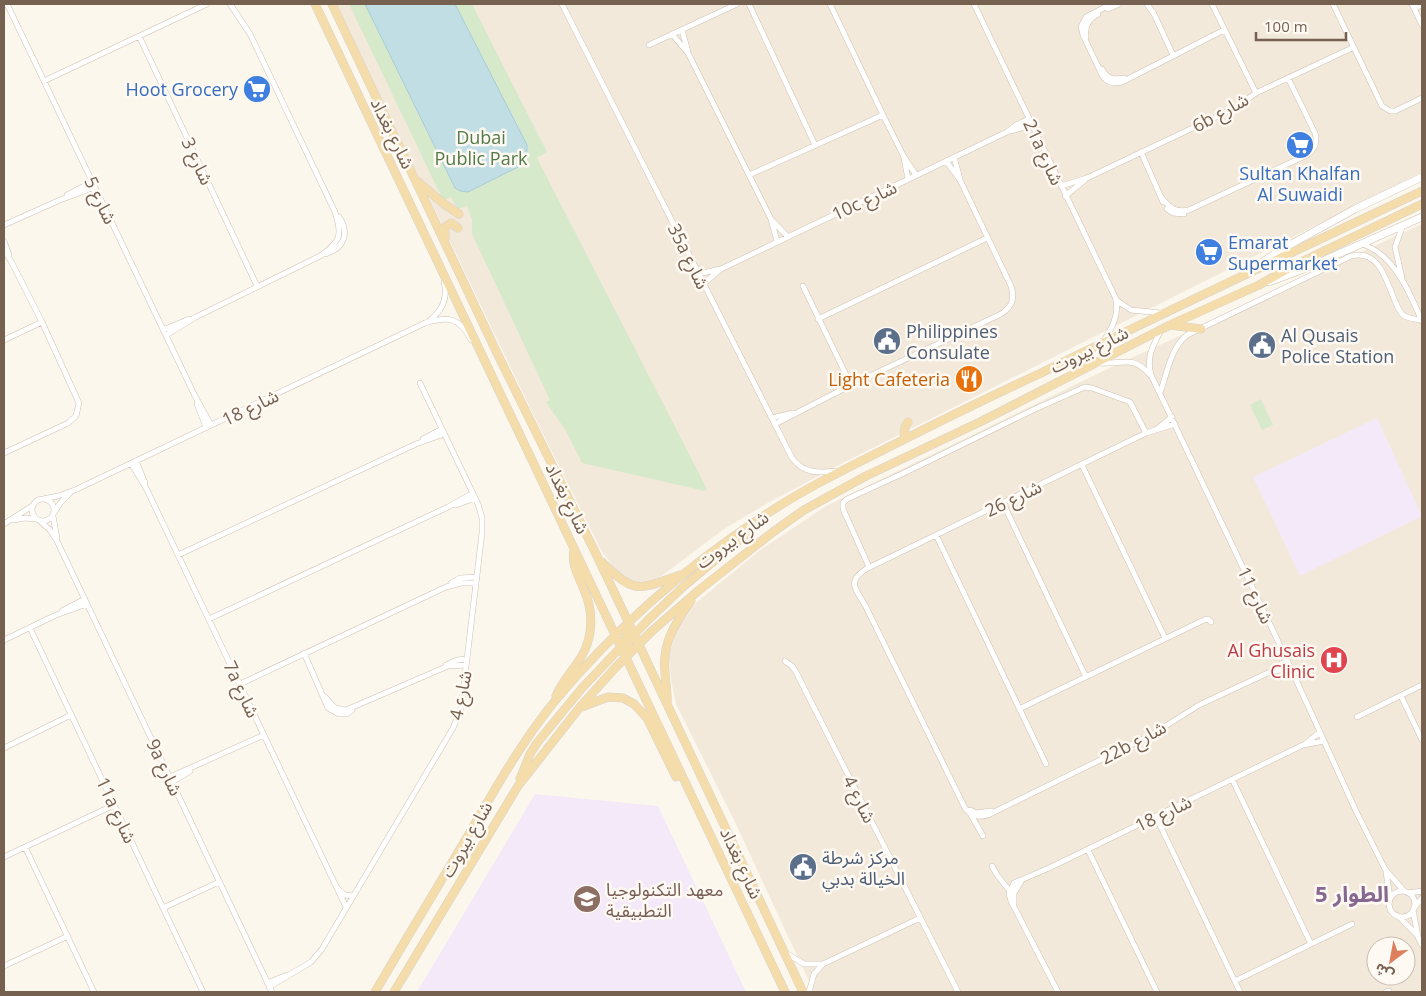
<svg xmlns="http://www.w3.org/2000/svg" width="1426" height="996" font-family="'Open Sans','Noto Sans Arabic',sans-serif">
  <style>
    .residential { fill: #f3e9db; fill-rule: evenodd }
    .education { fill: #f4e9f8 }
    .green { fill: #d6e9cb }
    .water { fill: #c2dee5; stroke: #a9ccd6 }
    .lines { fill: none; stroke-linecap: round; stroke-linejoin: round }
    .street-casing { stroke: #cec0b2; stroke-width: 6 }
    .secondary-casing { stroke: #d0c0b0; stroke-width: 8 }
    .primary-casing { stroke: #d9d2ce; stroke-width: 9 }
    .street { stroke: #fff; stroke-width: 5 }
    .secondary { stroke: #fff; stroke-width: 7 }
    .primary { stroke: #f4ddab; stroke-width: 8 }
    .labels { text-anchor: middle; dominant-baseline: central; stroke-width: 5; stroke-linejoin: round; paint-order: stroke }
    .shop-label { font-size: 18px; fill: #366cbe; stroke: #fefaf3; text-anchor: end }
    .street-label { font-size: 18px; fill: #766050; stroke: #fefaf3 }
    .park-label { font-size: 18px; fill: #547a49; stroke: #fefaf3 }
    .service-label { font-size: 18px; fill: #4e5e75; stroke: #fefaf3; text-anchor: start }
    .food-label { font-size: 18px; fill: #c56008; stroke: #fefaf3; text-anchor: end }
    .health-label { font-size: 18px; fill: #be3a42; stroke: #fefaf3; text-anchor: end }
    .education-label { font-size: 18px; fill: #785e54; stroke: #fefaf3; text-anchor: start }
    .district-label { font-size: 22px; font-weight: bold; fill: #866891; stroke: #fefaf3 }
  </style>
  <rect width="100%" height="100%" fill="#fcf7ed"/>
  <path class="residential" d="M336 4H1422V172L839 465 768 503 724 529 655 581 639 583 624 578 618 573 602 552 530 408Z
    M1422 224V992H814L733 818 676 704 671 680 669 656 675 635 682 622 690 611 697 602 759 551 826 506 1099 373ZM1376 946H1406V976H1376Z"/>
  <path class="education" d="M1377 418 1422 516 1300 576 1253 477Z
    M535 794 658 806 746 992H417Z"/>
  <path class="green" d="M349 4H472L547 152 537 158 707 489 705 491 582 463 566 431 546 402 550 400 472 234V220L467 206 457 209 451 197 443 200Z
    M1261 399 1273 425 1262 430 1250 405Z"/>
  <path class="water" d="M365 4H455L527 145V154L520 166 468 192 460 191 455 188Z"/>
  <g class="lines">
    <defs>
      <path id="street" d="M7 4 195 396 211 425
        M562 4 792 458C804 474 819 473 837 471
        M749 4 815 145
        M830 4 883 115 904 157 916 175
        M974 4 1116 299C1119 316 1112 328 1103 342
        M1111 4 1086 17 1081 27 1083 35 1102 75C1107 83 1113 84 1122 82L1224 30
        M1147 4 1154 14 1173 55
        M1212 4 1256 93
        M1333 4 1382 106 1390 111H1395L1422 98
        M1412 4 1422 25
        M1415 8 1422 5
        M1108 9 1119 4
        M682 30 688 52
        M672 34 688 53 771 219 777 241
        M139 36 257 286
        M1086 37C1084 26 1088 19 1098 14
        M649 45 737 4
        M1102 69C1107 79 1114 80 1124 78
        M44 81 207 4
        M1010 131 1032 125
        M1141 152 1163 202
        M954 157 960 179
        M904 158 908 179
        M749 175 883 115
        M1061 186 1087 178 1235 108 1256 93 1354 47
        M67 195 92 182
        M1065 196 1085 180
        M1162 198C1169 208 1177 213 1189 210L1307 155C1314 150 1318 142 1315 133L1288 78
        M1167 209 1173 213 1184 214
        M771 219 787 236
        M4 225 60 200 95 187
        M4 241 9 255
        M1362 244C1395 255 1409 292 1422 321
        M4 250 12 263 42 322 79 403 76 416 68 423 4 453
        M325 254C344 249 350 233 339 217
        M698 274 721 269
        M1402 278 1395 247 1403 225
        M703 284 721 269 1007 132 1016 125 1029 119
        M803 286 851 385
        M1116 300 1131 310 1161 313
        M818 319 987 238
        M430 320C443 310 448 298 444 282
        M163 330 189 319
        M1161 330C1153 346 1146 357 1151 375L1287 660 1356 811 1385 869 1404 891
        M166 335 196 317 320 256C340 242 343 236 335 212L250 34 230 4
        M4 340 42 322
        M1099 363C1121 365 1133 354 1150 375
        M1160 393C1167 374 1170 349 1187 335L1351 256C1380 249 1386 281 1395 301 1397 306 1399 311 1403 315 1408 319 1416 319 1422 320
        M197 404 206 427
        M772 418 793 413
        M775 424 851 385 1001 314C1012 307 1015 299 1011 286L960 180 946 161
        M1175 424 1146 433 866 569C846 582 856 589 865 605L965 808C970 816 979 818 988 815L1153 734 1199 705 1270 672 1290 668
        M1157 429 1172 417
        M423 439 442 429
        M136 461 145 483
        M131 463 147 490 346 907
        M1082 465 1165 638
        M32 510a11 11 0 1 1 22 0a11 11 0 1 1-22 0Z
        M43 499 58 496 75 490 425 323C448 316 460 317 471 340
        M1003 503 1086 677
        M456 505 475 498
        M55 511 61 502 70 493
        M53 516 57 538
        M14 520 25 518 35 519
        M40 521 50 530 57 541 272 992
        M4 524 32 506
        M936 535 1046 764
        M178 555 416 444 444 434
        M869 567 843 509V503L847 499 906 472 1035 409 1085 387 1092 388 1130 402 1146 433
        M451 583 460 578 477 577
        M62 611 85 599
        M209 619 448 507 473 493
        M30 628 203 992
        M4 640 56 615 87 604
        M304 653 328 708 339 714H347L352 710
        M785 661 792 666 796 672 958 992
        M446 665 457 660 467 659
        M1272 670 1287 660
        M240 684 446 587 461 583H476
        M1401 696 1422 740
        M325 697 335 708 346 710 448 666 466 665
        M1019 709 1204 620 1208 619 1211 622
        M1357 717 1422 685
        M1305 744 1320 732
        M4 748 71 715
        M170 777 264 735
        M1232 779 1311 944
        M172 782 190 771
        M970 810 976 813 991 811
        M971 815 983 836
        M1156 817 1240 992
        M25 847 94 992
        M1088 850 1157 992
        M4 857 114 805
        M992 866 997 875 1009 890
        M1386 872 1390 898
        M338 889 345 895 353 896
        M1389 904a13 13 0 1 1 26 0a13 13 0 1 1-26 0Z
        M1408 893 1422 891
        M1014 903V893L1021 882
        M163 908 219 882
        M1414 908 1422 898
        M1413 910 1418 937 1422 945
        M1398 916 1417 935
        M784 952 804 964H822
        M4 966 68 936
        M1235 981 1352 924
        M267 983 287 975
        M269 987 311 962 322 949 453 728 461 709 482 533V518L478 504 420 383
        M809 992 814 974 823 964 920 918
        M1058 992 1011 901 1009 894 1014 883 1049 868 1303 745 1324 741
        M1386 992 1389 991"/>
      <path id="secondary" d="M1253 268 1284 248 1355 209 1422 177
        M1269 282 1309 267 1422 217"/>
      <path id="primary" d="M315 4 785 992
        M332 4 497 353 598 558 803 992
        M417 181 444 204 459 214
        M445 238V227L451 223 458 228
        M1170 325 1201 329
        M904 439 905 427 908 422
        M602 562C636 596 639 589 680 575
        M625 657 627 645 631 638 647 621 684 586 756 526
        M556 696C566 672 586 661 590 632 592 618 590 603 584 590 579 576 571 565 574 550
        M667 703C668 692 665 682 665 671 662 644 675 623 691 601
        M582 707 608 697 623 698 634 704 647 718 676 777
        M520 779 530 754 537 743 582 688 621 647 627 636 629 623
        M375 992C406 939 438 886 469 834 495 789 521 743 554 702 613 631 684 568 762 517 802 490 845 469 887 448 938 422 989 397 1041 373 1167 311 1295 251 1422 191
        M394 992 518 786 580 707 616 667 652 631 698 591 773 532 804 510 866 476 982 421 1170 325 1259 285 1293 266 1422 204"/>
    </defs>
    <use href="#street" class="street-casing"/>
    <use href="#secondary" class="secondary-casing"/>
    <use href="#primary" class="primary-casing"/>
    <use href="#street" class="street"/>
    <use href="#secondary" class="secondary"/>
    <use href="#primary" class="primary"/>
  </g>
  <defs>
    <symbol id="supermarket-disc" viewBox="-11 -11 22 22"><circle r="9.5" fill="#3f7fe0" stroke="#fefaf3"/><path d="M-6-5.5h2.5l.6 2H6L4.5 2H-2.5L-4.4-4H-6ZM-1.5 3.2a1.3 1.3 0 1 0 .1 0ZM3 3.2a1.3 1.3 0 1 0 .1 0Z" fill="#fff"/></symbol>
    <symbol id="civic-disc" viewBox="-11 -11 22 22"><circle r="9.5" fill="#5c6f8a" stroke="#fefaf3"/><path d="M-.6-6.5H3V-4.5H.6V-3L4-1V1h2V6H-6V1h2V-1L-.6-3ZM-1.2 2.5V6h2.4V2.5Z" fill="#fff"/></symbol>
    <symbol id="restaurant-disc" viewBox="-11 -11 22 22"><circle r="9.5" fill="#e8710a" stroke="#fefaf3"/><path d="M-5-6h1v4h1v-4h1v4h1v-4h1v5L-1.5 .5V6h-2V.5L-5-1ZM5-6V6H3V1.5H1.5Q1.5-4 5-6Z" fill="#fff"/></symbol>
    <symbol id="hospital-disc" viewBox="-11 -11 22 22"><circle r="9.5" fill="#e0444e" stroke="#fefaf3"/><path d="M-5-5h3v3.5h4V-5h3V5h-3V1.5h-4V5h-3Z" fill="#fff"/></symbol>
    <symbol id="university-disc" viewBox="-11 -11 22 22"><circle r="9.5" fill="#8d6e63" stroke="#fefaf3"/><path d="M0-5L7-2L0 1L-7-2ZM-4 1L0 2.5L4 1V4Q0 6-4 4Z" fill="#fff"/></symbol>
  </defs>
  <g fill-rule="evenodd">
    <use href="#supermarket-disc" x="241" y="73" width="32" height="32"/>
    <use href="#supermarket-disc" x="1284" y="129" width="32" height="32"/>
    <use href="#supermarket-disc" x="1193" y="236" width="32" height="32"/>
    <use href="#civic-disc" x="871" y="325" width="32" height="32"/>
    <use href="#civic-disc" x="1246" y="329" width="32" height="32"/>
    <use href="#restaurant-disc" x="953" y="363" width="32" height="32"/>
    <use href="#hospital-disc" x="1318" y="644" width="32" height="32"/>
    <use href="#civic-disc" x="787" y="851" width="32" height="32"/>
    <use href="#university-disc" x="571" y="883" width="32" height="32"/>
  </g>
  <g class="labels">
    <g class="shop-label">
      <text x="238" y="89">Hoot Grocery</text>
      <text x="1300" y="173" text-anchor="middle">Sultan Khalfan<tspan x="1300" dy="21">Al Suwaidi</tspan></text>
      <text x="1228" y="242" text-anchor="start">Emarat<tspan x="1228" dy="21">Supermarket</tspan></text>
    </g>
    <g class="street-label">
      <text transform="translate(1220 112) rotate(-29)">6b شارع</text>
      <text transform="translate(393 133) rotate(64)">شارع بغداد</text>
      <text transform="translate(1044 152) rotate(65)">21a شارع</text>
      <text transform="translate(198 161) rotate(65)">شارع 3</text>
      <text transform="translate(101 200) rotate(64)">شارع 5</text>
      <text transform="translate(864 200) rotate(-25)">10c شارع</text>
      <text transform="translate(689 256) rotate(64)">35a شارع</text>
      <text transform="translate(1089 349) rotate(-26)">شارع بيروت</text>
      <text transform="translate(250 407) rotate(-26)">شارع 18</text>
      <text transform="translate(568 498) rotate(64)">شارع بغداد</text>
      <text transform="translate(1013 498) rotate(-26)">شارع 26</text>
      <text transform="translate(732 539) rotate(-36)">شارع بيروت</text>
      <text transform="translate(1256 595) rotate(65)">شارع 11</text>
      <text transform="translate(242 689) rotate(65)">7a شارع</text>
      <text transform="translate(460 695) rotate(-78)">شارع 4</text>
      <text transform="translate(1133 742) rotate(-28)">22b شارع</text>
      <text transform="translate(165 767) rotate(65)">9a شارع</text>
      <text transform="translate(860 799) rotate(63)">شارع 4</text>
      <text transform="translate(117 810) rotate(65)">11a شارع</text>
      <text transform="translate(1163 813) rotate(-26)">شارع 18</text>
      <text transform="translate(466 839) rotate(-60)">شارع بيروت</text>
      <text transform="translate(742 863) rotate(65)">شارع بغداد</text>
    </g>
    <g class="park-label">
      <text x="481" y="137">Dubai<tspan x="481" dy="21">Public Park</tspan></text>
    </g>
    <g class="service-label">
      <text x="906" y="331">Philippines<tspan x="906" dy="21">Consulate</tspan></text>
      <text x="1281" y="335">Al Qusais<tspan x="1281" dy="21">Police Station</tspan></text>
      <text x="822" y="857">مركز شرطة<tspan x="822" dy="21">الخيالة بدبي</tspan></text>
    </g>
    <g class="food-label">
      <text x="950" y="379">Light Cafeteria</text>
    </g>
    <g class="health-label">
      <text x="1315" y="650">Al Ghusais<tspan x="1315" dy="21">Clinic</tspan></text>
    </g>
    <g class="education-label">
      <text x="606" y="889">معهد التكنولوجيا<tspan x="606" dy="21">التطبيقية</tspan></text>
    </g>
    <g class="district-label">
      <text x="1352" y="893">الطوار 5</text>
    </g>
  </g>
  <rect width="1426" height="996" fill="none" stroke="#766050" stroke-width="10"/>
  <g transform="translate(1391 961) rotate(212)"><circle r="24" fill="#fefaf3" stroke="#c8bcb2"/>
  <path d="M0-4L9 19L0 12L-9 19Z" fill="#db7f5c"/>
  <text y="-8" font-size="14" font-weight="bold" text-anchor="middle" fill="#766050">ش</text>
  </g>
  <path d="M1256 32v8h90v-8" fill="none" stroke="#766050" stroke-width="2.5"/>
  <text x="1264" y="32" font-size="15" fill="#766050" stroke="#fefaf3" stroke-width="4" paint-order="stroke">100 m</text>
</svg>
